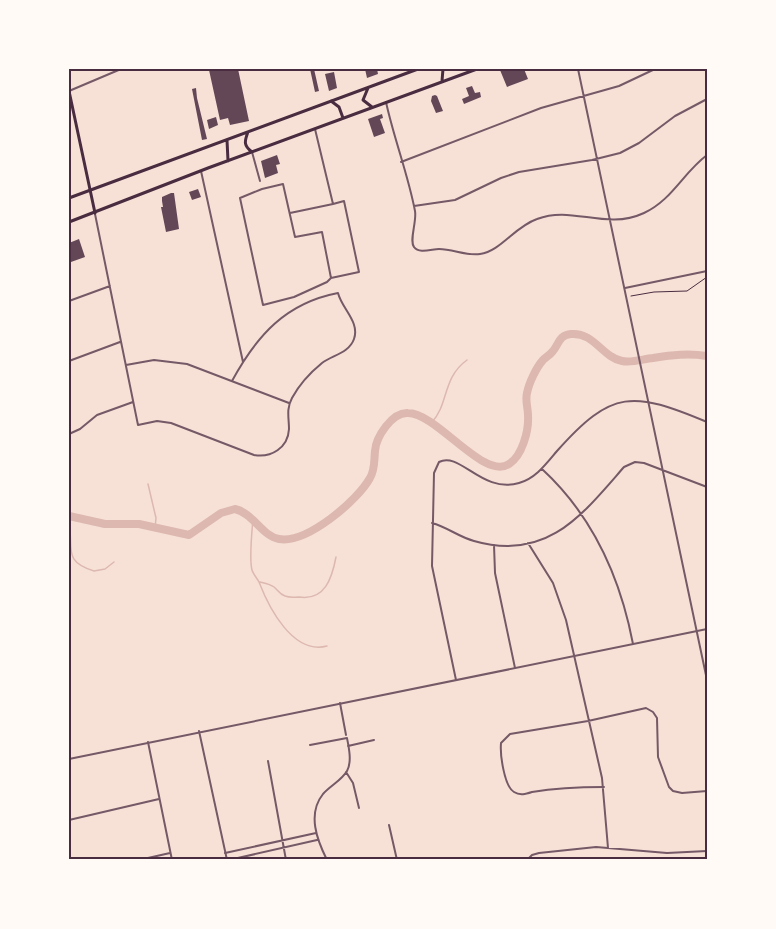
<svg xmlns="http://www.w3.org/2000/svg" width="776" height="929" font-family="'Open Sans',sans-serif">
  <style>
    .lines { fill: none; stroke-linecap: round; stroke-linejoin: round }
    .stream { stroke: #dcb8b0; stroke-width: 1.5 }
    .river { stroke: #dcb8b0; stroke-width: 8 }
    .building { fill: #644757 }
    .path { stroke: #4a2c40; stroke-width: 1 }
    .minor { stroke: #755966; stroke-width: 2 }
    .tertiary { stroke: #755966; stroke-width: 2 }
    .secondary { stroke: #4a2c40; stroke-width: 3 }
    .primary { stroke: #4a2c40; stroke-width: 3 }
    .neatline { fill: none; stroke: #4a2c40; stroke-width: 2 }
  </style>
  <rect width="100%" height="100%" fill="#f7e1d7"/>
  <g class="lines">
    <path class="stream" d="M432 422C449 404 442 378 467 360
      M148 484 156 518 155 528
      M253 519C252 531 249 559 252 570 253 574 257 578 259 582 269 608 293 655 327 646
      M69 524C74 548 62 561 94 571L105 569 114 562
      M260 582C264 583 270 584 274 587 278 590 279 594 285 596 290 598 294 597 299 597 325 601 332 578 336 557"/>
    <path class="river" d="M69 516 105 524H139L189 535 221 513 235 509C253 513 262 536 279 539 307 544 358 500 370 478 375 470 374 461 375 451 376 437 392 412 408 413 437 413 484 481 509 464 522 456 529 431 528 415 528 408 525 401 527 393 529 383 536 368 543 360 546 357 550 355 553 351 559 344 559 335 571 334 594 332 602 357 622 361 632 363 643 359 653 358 672 355 688 353 707 356"/>
  </g>
  <path class="building" d="M214 69H238L249 121 230 125 228 118 220 120 209 70Z
    M310 69H314L319 91 315 92Z
    M365 69H377L378 74 367 78Z
    M502 69H524L528 79 507 87 500 70Z
    M334 72 337 88 329 91 325 74Z
    M472 86 475 93 480 92 481 97 464 104 462 99 469 96 466 88Z
    M196 88 197 98 207 139 202 140 192 89Z
    M435 95 437 96 443 111 436 113 431 101 432 96Z
    M382 114 383 118 380 119 385 133 374 137 368 119Z
    M216 117 218 125 209 129 207 120Z
    M277 155 280 164 276 165 278 173 265 178 261 161Z
    M198 189 201 197 192 200 189 192Z
    M171 193H174L179 229 166 232 161 207H163L162 201V197Z
    M79 239 85 257 71 262 69 243Z"/>
  <g class="lines">
    <path class="path" d="M631 296 654 292 687 291 707 277"/>
    <path class="minor" d="M578 69 707 680
      M69 91 121 69
      M386 102C394 139 408 174 415 211 417 221 409 241 414 247 419 254 432 249 439 249 453 249 466 256 480 254 501 251 514 227 537 219 573 205 605 231 644 213 672 200 683 173 707 155
      M315 129 333 204 344 201 359 272 331 278
      M252 152 260 181
      M401 162 541 108 619 86 655 69
      M201 171 243 362
      M283 184 295 237 322 232 331 278 327 282 294 297 263 305 240 198 262 189Z
      M414 206 455 200 501 178 519 172 592 160 620 153 639 143 675 116 707 99
      M290 213 333 204
      M95 214 138 425 157 421 171 423 254 455C271 458 288 448 289 429 289 418 286 409 292 398 299 385 311 372 322 363 333 355 349 353 354 339 360 322 342 309 338 293 286 303 257 335 232 381
      M625 288 707 271
      M69 301 110 286
      M69 361 120 342
      M126 365 154 360 187 364 289 403
      M69 434 80 429 97 415 133 402
      M542 469C593 516 620 576 633 644
      M432 523C447 527 459 537 474 541 547 562 582 515 624 467L635 462 644 463 707 487
      M528 543 553 583 566 620 602 778 608 848
      M494 545 495 573 515 668
      M456 680 432 566 434 473 439 462C460 451 482 494 519 483 536 478 546 464 557 451 612 389 633 391 707 422
      M340 703 346 735
      M148 742 172 860
      M310 745 347 738C349 748 352 762 347 771 342 780 330 786 323 794 307 814 317 840 327 860
      M348 746 374 740
      M268 761 286 860
      M346 772 353 783 359 808
      M604 787C580 787 556 788 532 792 526 794 520 796 514 792 504 786 500 754 501 743L510 734 588 721 646 708 653 712 657 718 658 757 669 787 673 791 682 793 707 791
      M69 820 159 799
      M389 825 397 860
      M225 853 316 833
      M139 860 170 853
      M229 860 317 840
      M527 860 532 855 539 853 596 847 667 853 707 851"/>
    <path class="tertiary" d="M199 731 227 860
      M69 759 707 629"/>
    <path class="secondary" d="M69 91 95 213"/>
    <path class="primary" d="M442 81 443 69
      M368 88 363 100 372 107
      M331 101 339 107 343 118
      M248 132C244 142 244 146 252 152
      M227 140 228 161
      M69 198 418 69
      M69 222 208 168 477 69"/>
  </g>
  <rect width="776" height="929" fill="none" stroke="#fffaf5" stroke-width="141"/>
  <rect x="70" y="70" width="636" height="788" class="neatline"/>
</svg>
